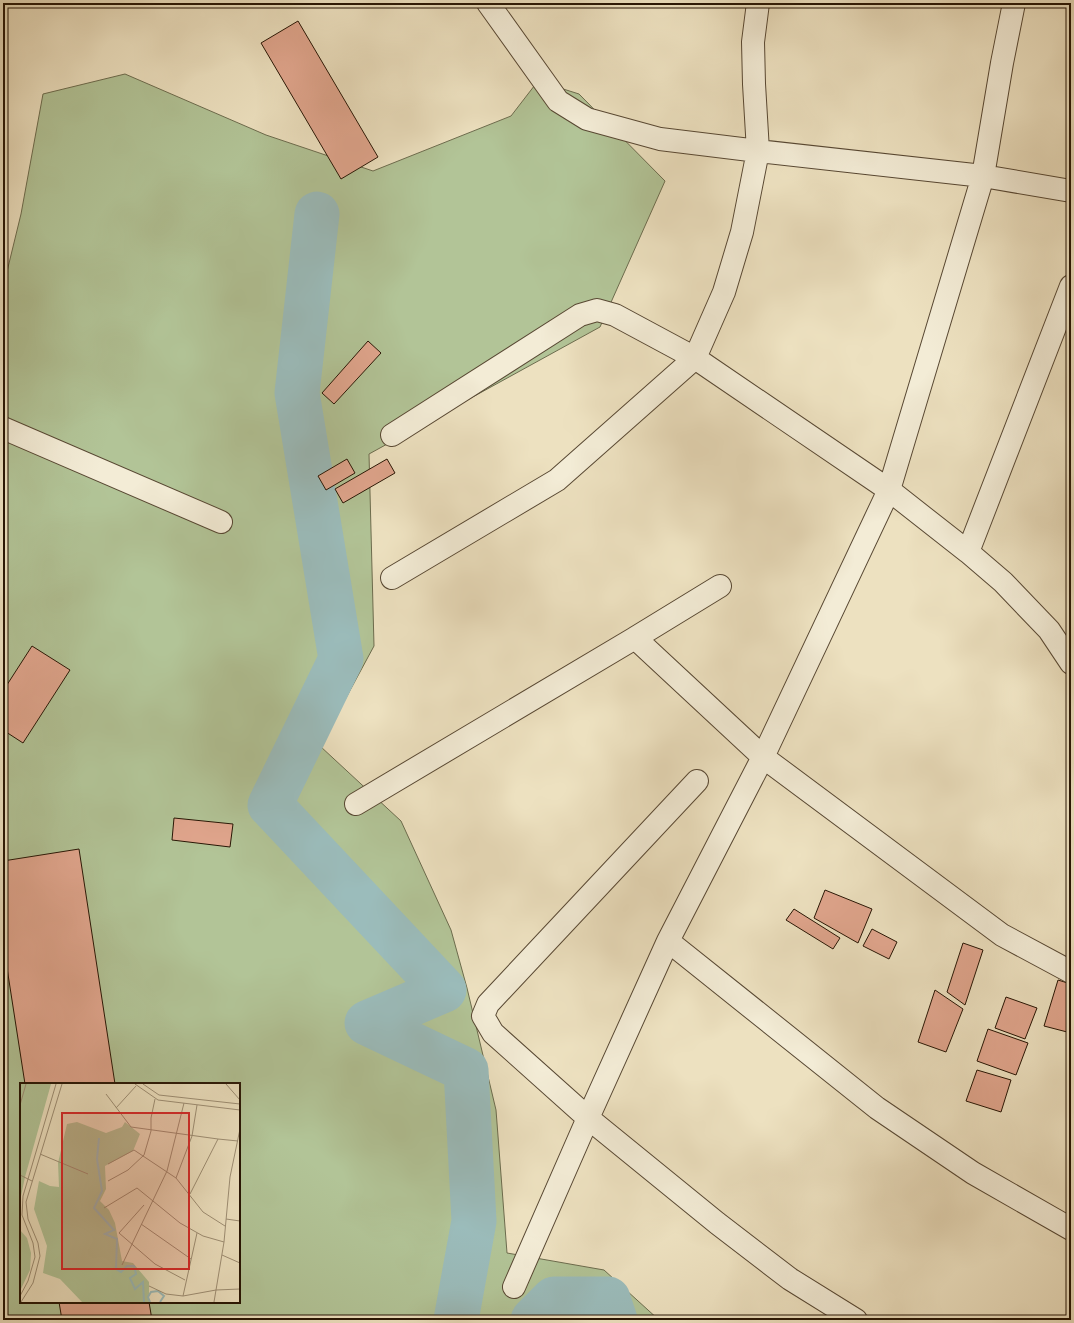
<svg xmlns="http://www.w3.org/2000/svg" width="1074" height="1323" font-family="'IM FELL Great Primer',serif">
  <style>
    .green { fill: #b2c497; stroke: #6c6c4e; fill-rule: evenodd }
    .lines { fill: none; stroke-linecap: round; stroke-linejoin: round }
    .river { stroke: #9bbcbb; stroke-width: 45 }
    .building { fill: #e1a68e; stroke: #271504 }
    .minor-casing { stroke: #584833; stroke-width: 24 }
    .minor { stroke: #f3ecd6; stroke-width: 22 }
    .inset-river { fill: none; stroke: #9bbcbb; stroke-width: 2 }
    .inset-road { fill: none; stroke: #9e8f75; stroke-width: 1 }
    .view { fill: #d62828; fill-opacity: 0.15; stroke: #d62828; stroke-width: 2 }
    .inset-edge { fill: none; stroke: #271504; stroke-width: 2 }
  </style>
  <rect width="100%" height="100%" fill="#ede1c0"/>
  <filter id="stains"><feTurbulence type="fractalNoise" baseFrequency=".005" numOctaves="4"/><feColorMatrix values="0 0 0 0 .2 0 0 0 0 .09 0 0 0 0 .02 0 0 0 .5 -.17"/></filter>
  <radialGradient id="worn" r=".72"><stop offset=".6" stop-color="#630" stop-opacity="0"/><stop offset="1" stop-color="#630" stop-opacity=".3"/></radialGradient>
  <path class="green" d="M125 74 266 135 373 171 511 116 538 81 579 94 665 181 600 327 369 454 374 646 320 746 401 821 451 930 467 988 496 1110 507 1253 604 1270 659 1320H3V288L21 214 43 94ZM21 1084H239V1302H21Z"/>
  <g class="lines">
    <path class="river" d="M317 214 297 393 341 659 270 805 444 990 367 1023 466 1070 474 1221 456 1320
      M533 1320 554 1299H608L615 1320"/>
  </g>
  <path class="building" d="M298 21 378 157 341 179 261 43Z
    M368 341 381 353 334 404 322 393Z
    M347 459 355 473 326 490 318 476Z
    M387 459 395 473 343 503 335 489Z
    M32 646 70 670 23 743 3 730V691Z
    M174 818 233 824 230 847 172 840Z
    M79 849 115 1084H25L3 942V861Z
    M825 890 872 909 858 943 814 918Z
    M794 909 840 938 833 949 786 920Z
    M872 929 897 942 889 959 863 946Z
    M963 943 983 950 965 1005 947 992Z
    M1058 980 1071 984V1033L1044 1026Z
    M935 990 963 1009 946 1052 918 1042Z
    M1006 997 1037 1008 1025 1039 995 1028Z
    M988 1029 1028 1043 1016 1075 977 1061Z
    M977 1070 1011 1080 1001 1112 966 1101Z
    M59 1302H149L152 1320H62Z"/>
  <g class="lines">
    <defs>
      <path id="minor" d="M488 3 558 101 587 119 660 139 758 151 983 176 1071 191
        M3 428 221 522
        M392 435 580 315 597 310 615 315 695 358 889 490 968 552 1003 582 1049 630 1071 663
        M968 552 1071 286
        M392 578 557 480 695 358 724 292 742 232 758 151 754 84 753 42 758 3
        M635 638 720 586
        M697 781 488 1004 483 1016 493 1033 588 1118 717 1223 790 1279 856 1320
        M356 804 635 638 763 757 1002 935 1071 972
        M668 941 877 1108 973 1173 1071 1229
        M514 1287 588 1118 668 941 763 757 889 490 983 176 1002 63 1014 3"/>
    </defs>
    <use href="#minor" class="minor-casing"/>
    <use href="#minor" class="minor"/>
  </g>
  <g transform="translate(20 1083)">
    <rect width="220" height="220" fill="#ede1c0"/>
    <path d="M0 1H31L5 94 0 118V143ZM57 39 86 50 102 44 105 39 120 51 113 68 85 83 86 106 80 118 89 127 95 140 102 178 113 180 129 199V219H62L40 196 23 190 27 163 14 126 19 98 30 103 39 104 38 80 47 41ZM0 147 7 155 11 170 10 187 0 208Z" fill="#b2c497"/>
    <path class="inset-river" d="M79 55 77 76 82 108 74 125 94 147 85 151 97 156 96 186 101 189 107 183H114L116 191 110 195 115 206 123 199 124 219M130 219 128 214 131 209 138 208 144 213 140 219"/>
    <path class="inset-road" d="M115 1 138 17 220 27M123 1 139 12 220 21M206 1 220 17M86 11 111 44 198 56 170 111M0 22 6 1M96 25 116 3M198 56 218 58M20 71 68 91M88 81 114 67 156 95 183 129 205 143M0 92 12 98M156 95 172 53 177 22M88 98 108 87 124 72 131 48V35L135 16M124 122 99 150 135 181 165 197M84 125 117 105 160 140 183 153 204 159M206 136 220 138M121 141 171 176M202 172 220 180M102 182 147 88 164 20M129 203 146 211 163 213 196 207 220 206M0 213 8 198 15 174 13 160 2 132 3 113 36 1M163 213 177 150M1 219 13 200 20 173 18 160 8 136 6 119 42 1M194 219 204 159 210 94 220 46"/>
    <path class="view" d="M42 30H169V186H42Z"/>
    <rect width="220" height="220" class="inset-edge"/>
  </g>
  <rect width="1074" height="1323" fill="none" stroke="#ede1c0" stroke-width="16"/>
  <rect x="4" y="4" width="1066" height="1315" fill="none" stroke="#271504" stroke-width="2"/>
  <rect x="8" y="8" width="1058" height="1307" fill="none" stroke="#271504"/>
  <rect width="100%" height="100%" filter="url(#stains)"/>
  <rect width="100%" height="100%" fill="url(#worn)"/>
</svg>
